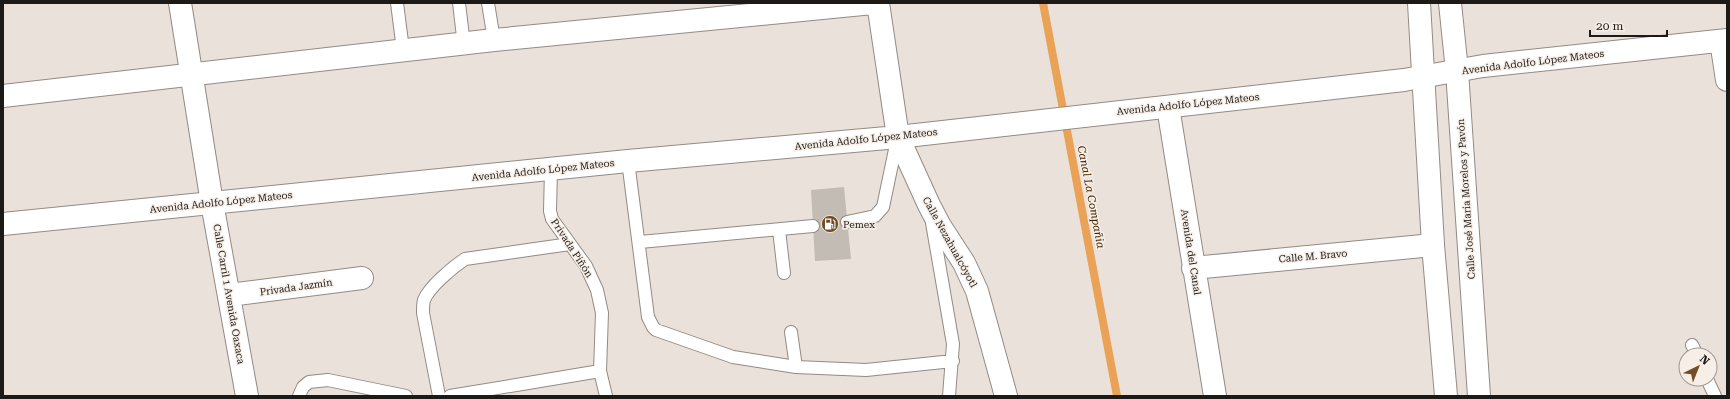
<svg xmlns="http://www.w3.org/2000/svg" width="1730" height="399" font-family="'Roboto Serif',serif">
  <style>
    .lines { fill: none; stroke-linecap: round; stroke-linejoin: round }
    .stream { stroke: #eaa356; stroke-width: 8 }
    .building { fill: #c3bcb4 }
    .lane-casing { stroke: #928a84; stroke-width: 14 }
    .street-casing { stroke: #928a84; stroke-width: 24 }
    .secondary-casing { stroke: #928a84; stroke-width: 24 }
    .primary-casing { stroke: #928a84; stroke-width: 24 }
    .lane { stroke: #fff; stroke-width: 12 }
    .street { stroke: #fff; stroke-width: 22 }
    .secondary { stroke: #fff; stroke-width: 22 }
    .primary { stroke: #fff; stroke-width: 22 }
    .labels { text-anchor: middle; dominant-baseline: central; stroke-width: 3; stroke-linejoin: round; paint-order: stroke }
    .street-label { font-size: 10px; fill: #1c1917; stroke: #f7efe7 }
    .poi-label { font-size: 10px; fill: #1c1917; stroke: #f7efe7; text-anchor: start }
    .water-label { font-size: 11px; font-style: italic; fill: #3f2301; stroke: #f7efe7 }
  </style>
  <rect width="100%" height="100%" fill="#eae2da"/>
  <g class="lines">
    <path class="stream" d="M1043 3 1117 396"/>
  </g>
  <path class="building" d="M844 187 851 259 815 261 811 190Z"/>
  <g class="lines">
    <defs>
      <path id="lane" d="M397 3 403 50
        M459 3 464 45
        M488 3 494 40
        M628 161 648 317 653 327 656 330 733 357 796 367 866 370 953 361
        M551 169 550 211 552 219 586 266 597 290 602 313 600 371 606 396
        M847 222 875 216 883 207 897 140
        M932 223 953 344 949 396
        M779 230 784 273
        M640 242 813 226
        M791 332 796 367
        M1692 345 1697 355
        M1707 379 1715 396
        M299 396 303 387 309 382 328 380 406 396
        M439 396 423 313C423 309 423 303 424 300 429 287 453 267 465 259L570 244
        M450 396 600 371"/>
      <path id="street" d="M180 3 212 203 247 396
        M1721 41 1727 80
        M1168 107 1215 396
        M898 137 929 205 940 226 964 263 977 291 1006 396
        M1193 268 1433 245
        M229 295 362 278"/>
      <path id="secondary" d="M1419 3 1433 245 1446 396
        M1450 3 1457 71 1479 396"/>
      <path id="primary" d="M878 3 898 137
        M3 96 494 40 873 3
        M3 224 628 161 898 137 1404 80 1483 66 1727 40"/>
    </defs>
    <use href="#lane" class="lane-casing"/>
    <use href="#street" class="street-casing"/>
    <use href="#secondary" class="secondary-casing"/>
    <use href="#primary" class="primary-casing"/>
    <use href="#lane" class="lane"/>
    <use href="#street" class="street"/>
    <use href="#secondary" class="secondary"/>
    <use href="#primary" class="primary"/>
  </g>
  <defs>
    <symbol id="fuel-disc" viewBox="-11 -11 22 22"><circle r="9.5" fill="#724e28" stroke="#f7efe7"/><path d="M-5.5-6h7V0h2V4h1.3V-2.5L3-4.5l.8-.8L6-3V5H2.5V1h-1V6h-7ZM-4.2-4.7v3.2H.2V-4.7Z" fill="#fff"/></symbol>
  </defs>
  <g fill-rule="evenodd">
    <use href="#fuel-disc" x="820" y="214" width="20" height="20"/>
  </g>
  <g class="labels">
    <g class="street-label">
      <text transform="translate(1533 62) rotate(-7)">Avenida Adolfo López Mateos</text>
      <text transform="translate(1188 104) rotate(-6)">Avenida Adolfo López Mateos</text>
      <text transform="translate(866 139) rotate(-6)">Avenida Adolfo López Mateos</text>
      <text transform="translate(543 170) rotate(-6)">Avenida Adolfo López Mateos</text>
      <text transform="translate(1466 199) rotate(-94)">Calle José María Morelos y Pavón</text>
      <text transform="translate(221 202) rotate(-6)">Avenida Adolfo López Mateos</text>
      <text transform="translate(950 242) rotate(61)">Calle Nezahualcóyotl</text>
      <text transform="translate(572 248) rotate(57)">Privada Piñón</text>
      <text transform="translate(1191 252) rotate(81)">Avenida del Canal</text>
      <text transform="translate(1313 256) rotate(-5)">Calle M. Bravo</text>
      <text transform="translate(296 287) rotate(-8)">Privada Jazmín</text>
      <text transform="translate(229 294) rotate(80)">Calle Carril 1 Avenida Oaxaca</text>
    </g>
    <g class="poi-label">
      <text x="843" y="224">Pemex</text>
    </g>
    <g class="water-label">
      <text transform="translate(1091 197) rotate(79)">Canal La Compañia</text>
    </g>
  </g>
  <rect width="1730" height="399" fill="none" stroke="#1c1917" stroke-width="8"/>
  <g transform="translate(1698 367) rotate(43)"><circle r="19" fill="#f7efe7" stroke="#9f9994"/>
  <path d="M0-3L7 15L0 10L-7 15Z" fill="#724e28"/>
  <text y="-6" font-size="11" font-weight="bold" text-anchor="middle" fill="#1c1917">N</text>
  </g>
  <path d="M1590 30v6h77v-6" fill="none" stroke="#1c1917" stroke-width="2"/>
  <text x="1596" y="30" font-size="12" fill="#1c1917" stroke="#f7efe7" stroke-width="3" paint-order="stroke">20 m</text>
</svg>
